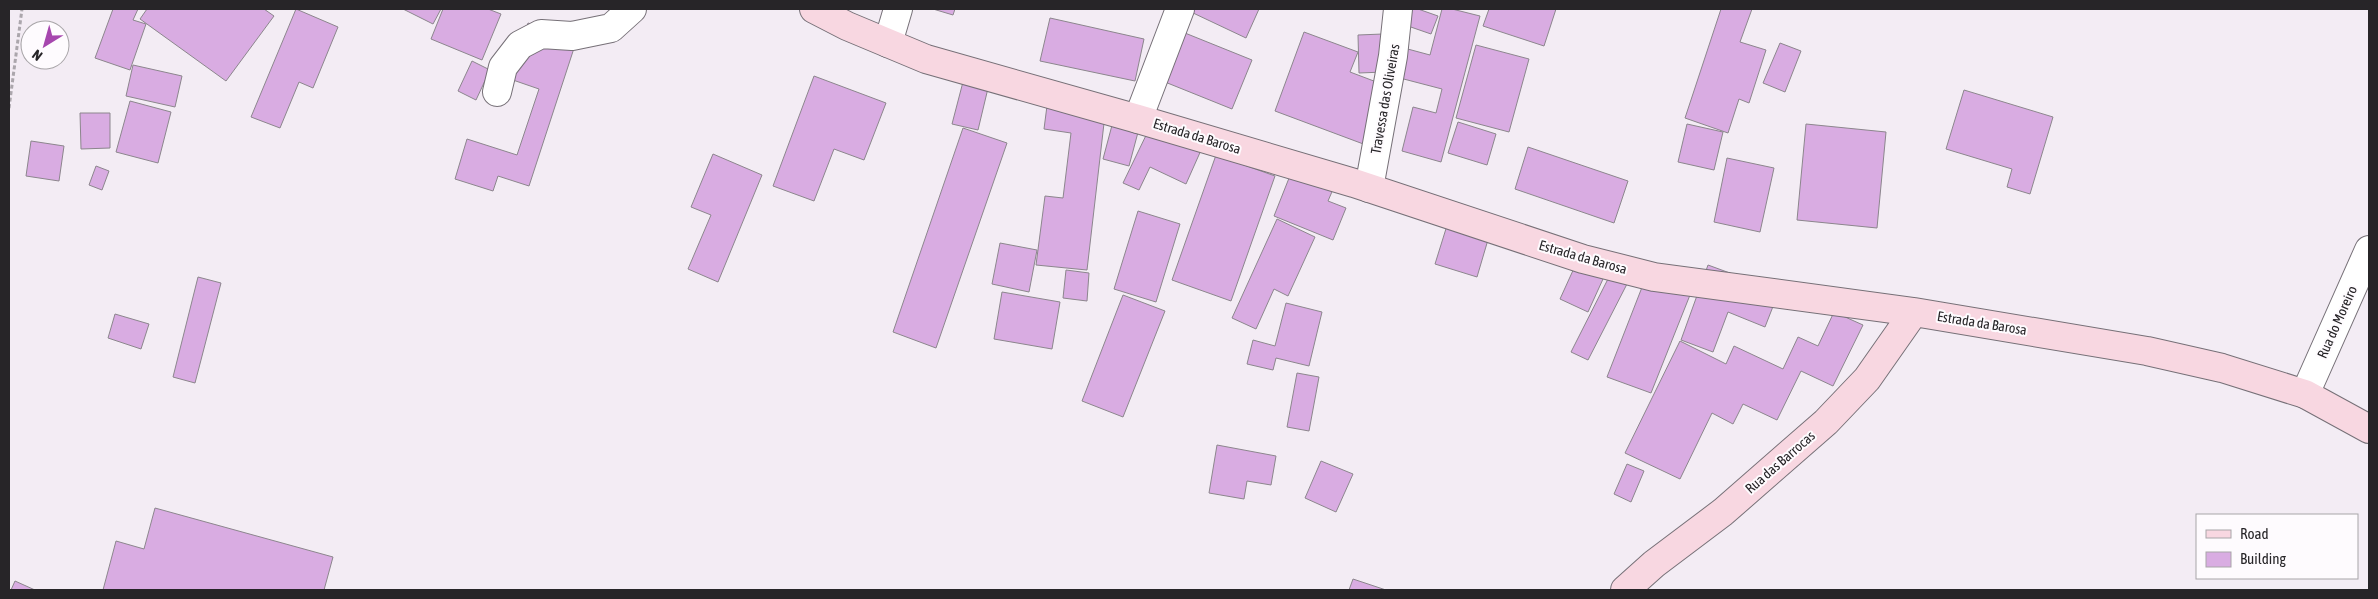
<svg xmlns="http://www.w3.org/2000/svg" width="2378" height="599" font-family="'Asap Condensed',sans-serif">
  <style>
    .building { fill: #d9ace2; stroke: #8c868d }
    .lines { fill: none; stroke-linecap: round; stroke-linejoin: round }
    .street-casing { stroke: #767077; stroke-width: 30 }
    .secondary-casing { stroke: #767077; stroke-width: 30 }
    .path { stroke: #aba6ac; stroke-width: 3; stroke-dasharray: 4 2.5; stroke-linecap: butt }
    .street { stroke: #fff; stroke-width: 28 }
    .secondary { stroke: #f8d7e1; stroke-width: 28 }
    .labels { text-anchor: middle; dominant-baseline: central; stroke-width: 4; stroke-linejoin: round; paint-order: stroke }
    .street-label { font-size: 14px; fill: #272528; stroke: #fefbfe }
  </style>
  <rect width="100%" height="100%" fill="#f3ecf4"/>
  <path class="building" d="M113 9H138L133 20 146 24 130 70 95 58Z
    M147 9H264L274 16 226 81 140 19Z
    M296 9 338 27 313 88 299 82 280 128 251 117Z
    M403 9H441L433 24Z
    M443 9H488L501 14 482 60 431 39Z
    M933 9H955L953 15Z
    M1192 9H1259L1246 38 1191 12Z
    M1410 9H1418L1438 16 1431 34 1405 25Z
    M1442 9H1452L1480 16 1441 162 1402 151 1413 107 1436 113 1442 89 1396 77 1404 48 1430 55Z
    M1489 9H1556L1544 46 1483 26Z
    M1721 9H1752L1740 42 1766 50 1749 103 1739 99 1728 133 1685 118Z
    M1050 18 1144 39 1135 81 1040 61Z
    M528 23 577 39 529 186 498 176 493 191 455 179 467 139 517 155 539 89 510 79Z
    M1180 31 1252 60 1232 109 1160 80Z
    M1304 32 1358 52 1350 72 1387 86 1366 145 1275 111Z
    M1383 34 1384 72 1359 73 1358 35Z
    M1780 43 1801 51 1785 92 1763 83Z
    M1476 45 1529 59 1509 132 1456 118Z
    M472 61 490 70 476 100 458 91Z
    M133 65 182 76 175 107 126 96Z
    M814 76 886 103 864 160 834 149 814 201 773 186Z
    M964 78 989 84 978 130 952 124Z
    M1964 90 2053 117 2030 194 2007 187 2012 169 1946 149Z
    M1048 98 1106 106 1087 270 1036 265 1045 196 1063 198 1071 133 1044 129Z
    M130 101 171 112 158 163 116 152Z
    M80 113H110V148L81 149Z
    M1115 114 1141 121 1129 166 1103 159Z
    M1458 122 1496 134 1487 165 1448 153Z
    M1687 124 1723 132 1714 170 1678 162Z
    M1806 124 1886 132 1877 228 1797 220Z
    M1151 125 1202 148 1186 184 1150 167 1139 190 1123 183Z
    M963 128 1007 143 936 348 893 332Z
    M31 141 64 146 59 181 26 176Z
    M1528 147 1628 181 1614 223 1515 189Z
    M713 154 762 175 718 282 688 269 711 215 691 207Z
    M1216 155 1275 176 1231 301 1172 280Z
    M1727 158 1774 168 1760 232 1714 222Z
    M1295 163 1337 180 1328 201 1346 208 1333 240 1274 216Z
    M96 166 109 171 102 190 89 185Z
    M1454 203 1495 216 1477 277 1435 264Z
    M1138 211 1180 224 1156 302 1114 289Z
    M1277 219 1315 237 1288 296 1274 289 1256 329 1232 318Z
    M1000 243 1037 250 1029 292 992 284Z
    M1708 265 1779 291 1765 327 1728 312 1713 352 1681 340Z
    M1575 266 1603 279 1588 312 1560 299Z
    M1066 270 1089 273 1087 301 1063 298Z
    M1610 275 1627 284 1588 360 1571 352Z
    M198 277 221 283 195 383 173 377Z
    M1646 277 1690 295 1651 393 1607 377Z
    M1002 292 1060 302 1052 349 994 339Z
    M1123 295 1165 311 1123 417 1082 401Z
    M1286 303 1322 312 1309 366 1276 358 1273 370 1247 364 1253 340 1275 346Z
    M1834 312 1863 325 1833 386 1801 371 1777 420 1743 404 1733 424 1712 413 1680 479 1625 453 1680 341 1726 364 1734 346 1783 369 1798 337 1818 346Z
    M115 314 149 324 141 349 108 338Z
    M1297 373 1319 377 1309 431 1287 427Z
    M1217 445 1276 456 1271 485 1247 481 1244 499 1209 493Z
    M1321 461 1353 474 1336 512 1305 498Z
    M1627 464 1644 471 1631 502 1614 494Z
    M155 508 333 557 324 590H103L116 541 144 549Z
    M1353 579 1386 590H1349Z
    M15 581 35 590H11Z"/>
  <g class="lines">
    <defs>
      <path id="street" d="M888 43 898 9
        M497 92 503 67 520 45 541 34 572 36 611 28 632 9
        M1138 119 1180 9
        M1369 188 1393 56 1398 9
        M2305 394 2369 250"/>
      <path id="secondary" d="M814 9 847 26 926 59 1138 119 1354 183 1583 259 1654 277 1914 312 2147 351 2222 368 2305 394 2369 429
        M1625 590 1654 564 1723 512 1826 422 1867 379 1914 312"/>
    </defs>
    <use href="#street" class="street-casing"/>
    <use href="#secondary" class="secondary-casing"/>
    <path class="path" d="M9 108 22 9"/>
    <use href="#street" class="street"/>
    <use href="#secondary" class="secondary"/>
  </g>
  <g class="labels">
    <g class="street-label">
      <text transform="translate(1385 99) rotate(-80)">Travessa das Oliveiras</text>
      <text transform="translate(1197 136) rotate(17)">Estrada da Barosa</text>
      <text transform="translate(1583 257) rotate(16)">Estrada da Barosa</text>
      <text transform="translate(2337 322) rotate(-66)">Rua do Moreiro</text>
      <text transform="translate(1982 323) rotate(9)">Estrada da Barosa</text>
      <text transform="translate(1780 462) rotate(-41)">Rua das Barrocas</text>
    </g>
  </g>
  <rect width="2378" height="599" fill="none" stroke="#272528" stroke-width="20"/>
  <rect x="2196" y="514" width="162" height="65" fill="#fefbfe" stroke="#a8a5a8"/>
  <rect x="2206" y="530" width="25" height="8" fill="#f8d7e1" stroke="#a8a5a8"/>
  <text x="2240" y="539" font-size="15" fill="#272528">Road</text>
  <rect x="2206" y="552" width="25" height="15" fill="#d9ace2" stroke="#a8a5a8"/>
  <text x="2240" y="564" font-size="15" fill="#272528">Building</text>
  <g transform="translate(45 45) rotate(217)"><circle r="24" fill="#fefbfe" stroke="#a8a5a8"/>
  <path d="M0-4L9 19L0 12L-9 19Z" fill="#a646ae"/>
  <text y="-8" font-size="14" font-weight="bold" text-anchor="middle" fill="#272528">N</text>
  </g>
</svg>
